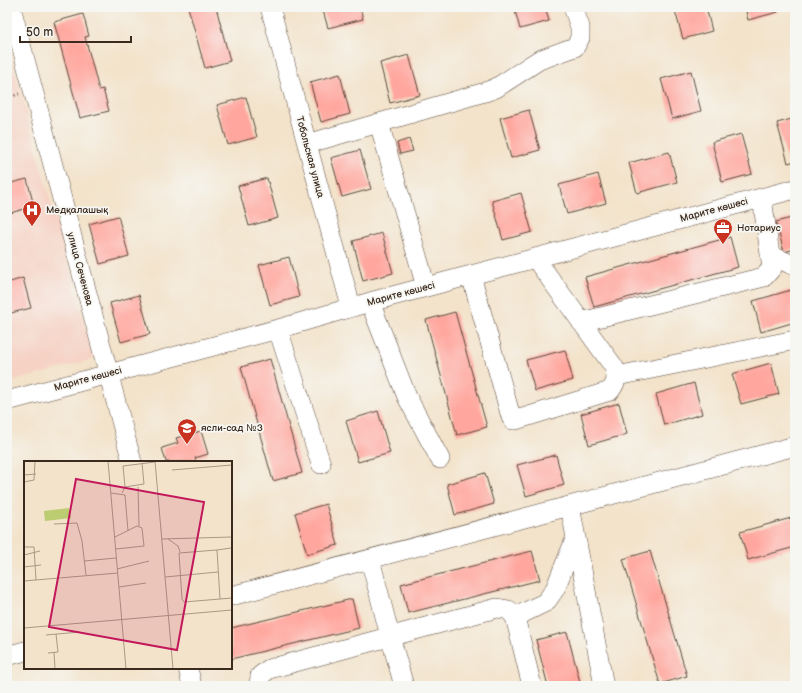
<svg xmlns="http://www.w3.org/2000/svg" width="802" height="693" font-family="'Balsamiq Sans',sans-serif">
  <style>
    .built { fill: #f6d2c4 }
    .building { fill: #ffa79f }
    .lines { fill: none; stroke-linecap: round; stroke-linejoin: round }
    .minor-casing { stroke: #574638; stroke-width: 20 }
    .path { stroke: #574638; stroke-width: 2.5; stroke-dasharray: 1 3; stroke-linecap: butt }
    .minor { stroke: #fff; stroke-width: 19 }
    .labels { text-anchor: middle; dominant-baseline: central; stroke-width: 3.5; stroke-linejoin: round; paint-order: stroke }
    .street-label { font-size: 10px; fill: #3b2a1e; stroke: #f6f6f2 }
    .poi-label { font-size: 10px; fill: #3b2a1e; stroke: #f6f6f2; text-anchor: start }
    .inset-road { fill: none; stroke: #a99986; stroke-width: 1 }
    .view { fill: #c2185b; fill-opacity: 0.15; stroke: #c2185b; stroke-width: 2 }
    .inset-edge { fill: none; stroke: #3b2a1e; stroke-width: 2 }
  </style>
  <rect width="100%" height="100%" fill="#f6f6f2"/>
  <filter id="ink" filterUnits="userSpaceOnUse"><feTurbulence type="fractalNoise" baseFrequency=".025" numOctaves="2"/><feDisplacementMap in="SourceGraphic" scale="8" xChannelSelector="R" yChannelSelector="G"/><feConvolveMatrix kernelMatrix="1 2 1 2 8 2 1 2 1" color-interpolation-filters="sRGB"/></filter>
  <filter id="wash" filterUnits="userSpaceOnUse"><feTurbulence type="fractalNoise" baseFrequency=".012" numOctaves="4" result="noise"/><feDisplacementMap in="SourceGraphic" scale="16" xChannelSelector="R" yChannelSelector="G"/><feGaussianBlur stdDeviation="0.9" result="paint"/><feColorMatrix in="noise" values="0 0 0 0 0 0 0 0 0 0 0 0 0 0 0 0 0 1.4 0 .05"/><feComposite in="paint" operator="in"/></filter>
  <g filter="url(#wash)">
    <rect width="100%" height="100%" fill="#f3e3cb"/>
    <path class="built" d="M7 42 94 359 7 383Z"/>
    <g id="blocks">
      <path class="building" d="M188 7H216L230 61 205 68Z
        M322 7H360L363 19 328 28Z
        M514 7H545L549 21 520 29Z
        M674 7H706L712 31 683 39Z
        M745 7H776L778 12 748 20Z
        M83 14 89 36 85 37 99 90 103 89 109 111 80 118 54 22Z
        M409 55 420 95 390 103 380 63Z
        M691 71 701 111 672 119 661 79Z
        M340 74 350 114 321 122 310 82Z
        M246 97 257 137 228 145 217 105Z
        M529 110 540 150 511 158 500 118Z
        M795 118V161L788 163 777 123Z
        M741 134 752 174 722 182 712 142Z
        M409 139 413 151 400 154 397 143Z
        M360 150 371 189 342 197 331 158Z
        M669 152 677 182 637 193 629 163Z
        M598 174 606 203 567 214 559 185Z
        M267 178 278 218 249 226 238 186Z
        M27 179 34 206 7 214V184Z
        M521 193 532 232 503 240 492 201Z
        M118 216 129 256 100 264 89 224Z
        M795 217V249L784 252 776 222Z
        M382 233 393 273 363 281 353 241Z
        M730 237 738 267 594 307 585 277Z
        M289 257 299 297 270 305 259 265Z
        M23 278 31 308 7 314V283Z
        M791 290 795 304V322L761 332 753 301Z
        M139 295 150 334 121 342 110 303Z
        M455 312 487 427 457 435 426 320Z
        M565 350 573 380 535 391 526 360Z
        M270 359 302 473 273 481 241 367Z
        M771 363 779 394 741 404 732 374Z
        M694 383 702 414 664 425 656 394Z
        M619 403 627 434 589 445 581 414Z
        M378 411 390 453 358 462 346 421Z
        M201 431 208 454 195 458 196 462H166L162 448 178 443 176 438Z
        M556 455 564 485 526 496 517 465Z
        M485 473 494 504 455 515 447 484Z
        M326 504 338 545 307 554 295 513Z
        M795 517V547L748 560 740 532Z
        M532 551 540 580 408 613 401 584Z
        M650 551 687 676 660 684 623 559Z
        M352 599 359 628 231 659V628Z
        M567 632 581 686H548L536 640Z"/>
    </g>
  </g>
  <g filter="url(#ink)">
    <use href="#blocks" fill-opacity="0" stroke="#574638" stroke-width="1"/>
    <g class="lines">
      <defs>
        <path id="minor" d="M11 7 132 462
          M270 7 351 307
          M379 123 426 287
          M307 144 485 92 496 88 539 60 575 47 580 38V27L573 7
          M770 255 795 266
          M471 275 511 417 513 420H516L610 391C617 382 617 378 614 367L535 258
          M370 302 407 397 440 459
          M581 322 764 277 772 268 762 198
          M278 329 321 464
          M617 376 795 340
          M7 401 278 329 370 302 795 189
          M570 506 604 686
          M370 559 390 636 404 686
          M231 596 795 446
          M515 617 546 602 555 589 576 537
          M7 656 25 651
          M188 668 192 686
          M259 686 260 676 269 669 497 608 509 610 515 617 532 686"/>
      </defs>
      <use href="#minor" class="minor-casing"/>
      <path class="path" d="M7 98 19 94"/>
      <use href="#minor" class="minor"/>
    </g>
  </g>
  <defs>
    <symbol id="hospital-pin" viewBox="-11 -11 22 30"><path d="M0 17L-7.5 6A9.5 9.5 0 1 1 7.5 6Z" fill="#c8321e" stroke="#f6f6f2"/><path d="M-5-5h3v3.5h4V-5h3V5h-3V1.5h-4V5h-3Z" fill="#fff"/></symbol>
    <symbol id="office-pin" viewBox="-11 -11 22 30"><path d="M0 17L-7.5 6A9.5 9.5 0 1 1 7.5 6Z" fill="#c8321e" stroke="#f6f6f2"/><path d="M-6-3h4V-5.5h4V-3h4V5H-6ZM-1-4.5V-3h2v-1.5ZM-6 0V1H6V0Z" fill="#fff"/></symbol>
    <symbol id="school-pin" viewBox="-11 -11 22 30"><path d="M0 17L-7.5 6A9.5 9.5 0 1 1 7.5 6Z" fill="#c8321e" stroke="#f6f6f2"/><path d="M0-5L7-2L0 1L-7-2ZM-4 1L0 2.5L4 1V4Q0 6-4 4Z" fill="#fff"/></symbol>
  </defs>
  <g fill-rule="evenodd">
    <use href="#hospital-pin" x="21" y="199" width="22" height="30"/>
    <use href="#office-pin" x="712" y="217" width="22" height="30"/>
    <use href="#school-pin" x="176" y="417" width="22" height="30"/>
  </g>
  <g class="labels">
    <g class="street-label">
      <text transform="translate(310 157) rotate(75)">Тобольская улица</text>
      <text transform="translate(714 210) rotate(-15)">Марите көшесі</text>
      <text transform="translate(80 269) rotate(75)">улица Сеченова</text>
      <text transform="translate(401 294) rotate(-15)">Марите көшесі</text>
      <text transform="translate(88 379) rotate(-15)">Марите көшесі</text>
    </g>
    <g class="poi-label">
      <text x="46" y="210">Медқалашық</text>
      <text x="737" y="228">Нотариус</text>
      <text x="201" y="428">ясли-сад №3</text>
    </g>
  </g>
  <g transform="translate(24 461)">
    <rect width="208" height="208" fill="#f3e3cb"/>
    <path d="M45 47 47 57 21 60 20 50Z" fill="#bbcd70"/>
    <path class="inset-road" d="M84 0 102 208M131 0 149 208M148 9 208 4M0 14 12 13M0 21 10 19 11 0M101 26 120 23 118 2M114 26 115 65M87 32 101 34 104 70M98 32 101 26 99 5 131 1M208 51V94M30 63 53 62 58 80 62 114M91 76 113 65 118 67 120 85 92 88M138 78 208 76M144 78 154 85 156 91M0 86H10L12 119M193 89 155 92 158 138 160 141 208 137M0 94 16 90M60 100 92 97M0 106 17 104M93 108 125 100M141 116 194 111M0 120 94 112M95 126 122 122M196 138 193 89 207 87M0 167 208 149M22 174 56 171M30 191 31 208M24 192 34 191 32 173"/>
    <path class="view" d="M52 18 180 41 153 189 25 166Z"/>
    <rect width="208" height="208" class="inset-edge"/>
  </g>
  <rect width="802" height="693" fill="none" stroke="#f6f6f2" stroke-width="24"/>
  <path d="M20 36v6h111v-6" fill="none" stroke="#3b2a1e" stroke-width="2"/>
  <text x="26" y="36" font-size="12" fill="#3b2a1e" stroke="#f6f6f2" stroke-width="3" paint-order="stroke">50 m</text>
</svg>
